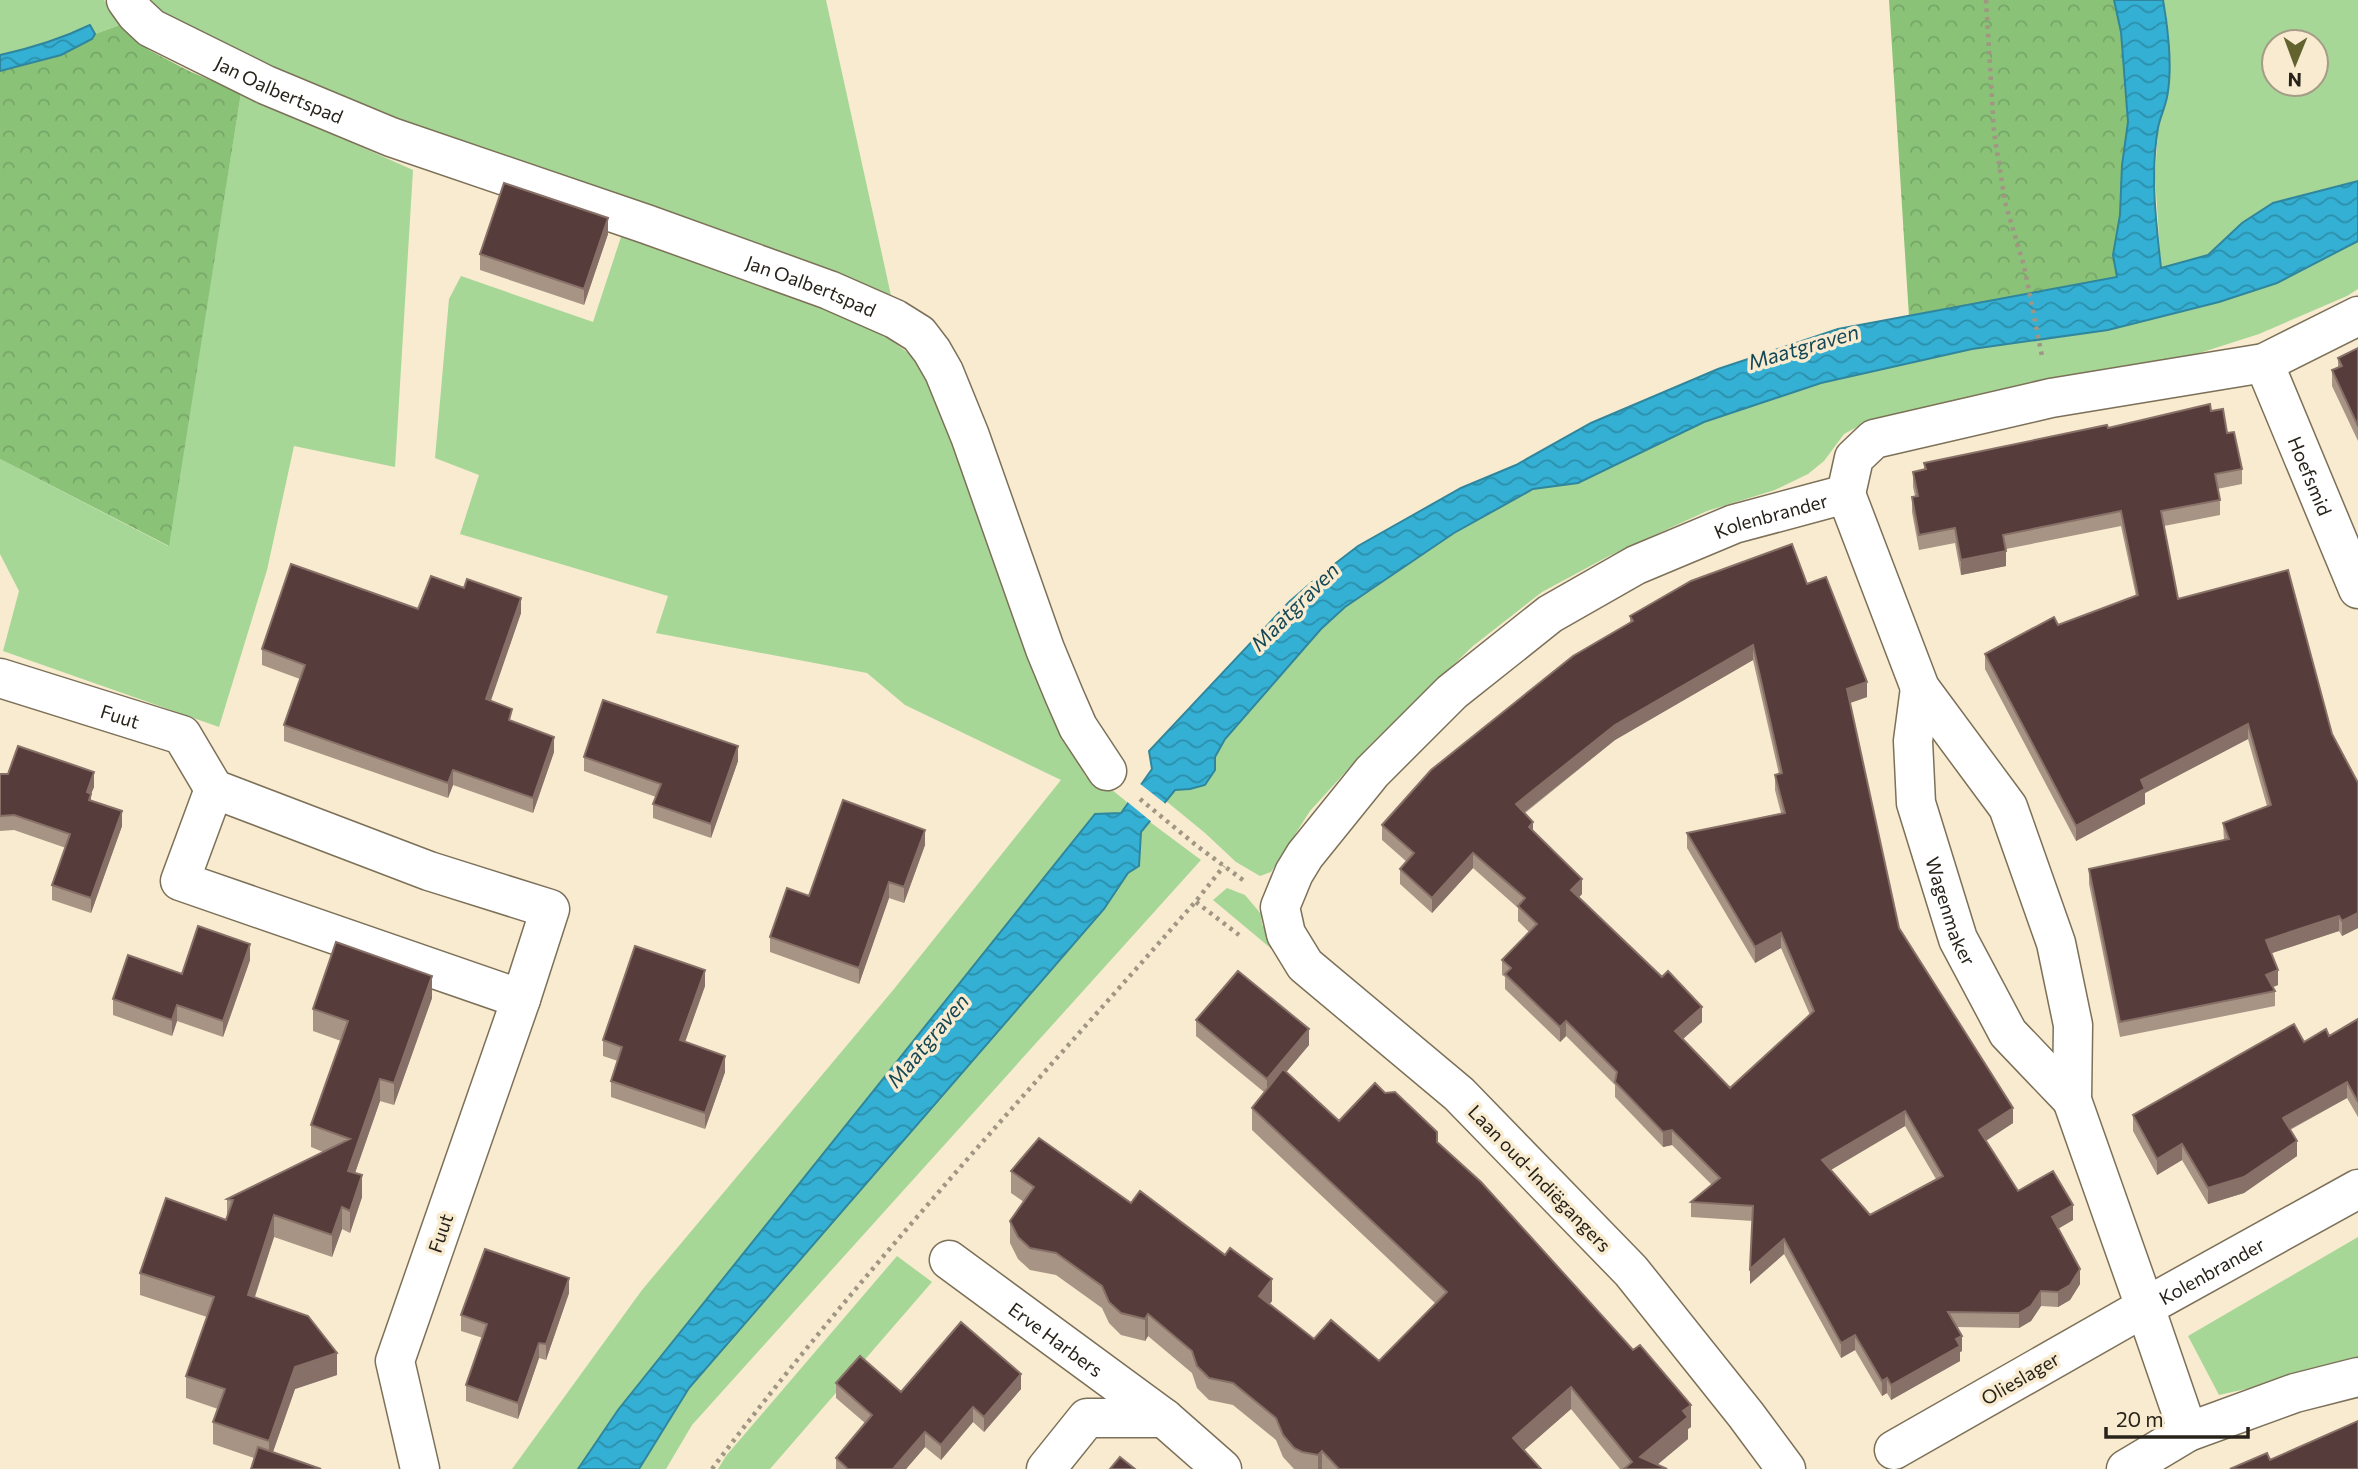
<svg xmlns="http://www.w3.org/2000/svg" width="2358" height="1469" font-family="Commissioner,sans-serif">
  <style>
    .green { fill: #a6d797; fill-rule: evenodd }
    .forest { fill: url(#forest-crowns) }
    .water { fill: url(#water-waves); stroke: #30869c; stroke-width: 2 }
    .pier { fill: #f8ebd0 }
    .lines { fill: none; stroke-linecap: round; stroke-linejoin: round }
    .minor-casing { stroke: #7c7058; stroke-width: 41 }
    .path { stroke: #a09683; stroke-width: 4.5; stroke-dasharray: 3.5 5; stroke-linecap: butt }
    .minor { stroke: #fff; stroke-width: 38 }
    .wall { fill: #a79485; fill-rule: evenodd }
    .shaded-wall { fill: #877067 }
    .building { fill: #563c3a; stroke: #877067; stroke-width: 2; fill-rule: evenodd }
    .labels { text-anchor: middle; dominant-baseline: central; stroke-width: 7; stroke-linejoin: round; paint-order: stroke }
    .street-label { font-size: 19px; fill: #28231a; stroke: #f8ebd0 }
    .water-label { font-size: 21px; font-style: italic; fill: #144756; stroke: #f8ebd0 }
  </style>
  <defs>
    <pattern id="forest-crowns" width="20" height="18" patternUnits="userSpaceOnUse" patternTransform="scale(1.75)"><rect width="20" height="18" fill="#8ac278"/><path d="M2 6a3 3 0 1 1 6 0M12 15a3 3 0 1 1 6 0" fill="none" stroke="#77a667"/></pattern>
    <pattern id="water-waves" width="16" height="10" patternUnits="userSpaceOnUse" patternTransform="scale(1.75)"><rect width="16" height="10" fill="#34b0d4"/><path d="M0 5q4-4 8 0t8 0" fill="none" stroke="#2c8fab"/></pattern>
  </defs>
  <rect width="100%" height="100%" fill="#f8ebd0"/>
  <path class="green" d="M0 0H104L120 25 95 34 90 25C62 41 31 47 0 55Z
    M143 0H826L892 300 437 134 220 48 152 10Z
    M2163 0H2358V181L2302 195 2242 223 2208 255 2161 268 2155 177 2158 128 2168 91V24ZM2274 42H2316V84H2274Z
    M241 93 413 170 395 467 294 446 267 570 219 727 3 651 19 591 0 554V459L168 546Z
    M622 234 872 326 915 358 929 380 1049 706 1086 777 1091 773 1127 802 1121 813 1095 814 618 1410 578 1469H512L642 1290 894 989 1061 780 905 705 867 673 656 633 668 596 460 534 479 475 435 458 449 299 461 276 593 322Z
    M2358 241V289L2347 296 2259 334 2184 358 1870 420 1844 434 1824 461 1808 474 1775 490 1707 511 1607 557 1542 592 1473 646 1370 745 1310 811 1271 872 1260 876 1236 862 1205 833 1166 801 1175 790 1190 789 1215 770V757L1225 739 1321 629 1345 607 1455 533 1533 489 1578 483 1704 422 1821 383 1972 349 2108 330 2219 302 2277 283Z
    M1150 822 1201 860 692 1425 666 1469H639L689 1388 1104 909 1128 873 1139 866 1141 833Z
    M1227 888 1245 895 1261 914 1262 924 1279 955 1213 900Z
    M2358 1237V1364L2219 1395 2188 1336Z
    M897 1256 932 1282 770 1469H718L726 1456Z"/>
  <path class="forest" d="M1889 0H2114L2121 32 2128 122 2122 166 2120 215 2113 255 2117 277 1909 317Z
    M120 25 149 50 189 71 241 93 169 546 0 459V71L61 55 92 39 95 34Z"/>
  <path class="water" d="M2114 0H2163C2168 26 2172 65 2168 91 2167 104 2160 116 2158 128 2150 174 2156 222 2161 268L2208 255 2242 223 2273 203 2358 181V241L2277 283 2219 302 2108 330 1972 349 1821 383 1704 422 1578 483 1533 489 1454 533 1345 607 1321 629 1225 739 1215 757V770L1205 785 1190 789 1175 790 1141 832 1139 866 1128 873 1104 909 689 1388 639 1469H578L618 1410 1095 814 1121 813 1152 769 1149 751 1289 602 1319 576 1358 546 1461 488 1516 465 1591 423 1718 369 1838 329 2117 277 2113 255 2120 215 2122 165 2128 122 2121 32Z
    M90 25 95 34 92 39 61 55 0 71V55C32 48 61 39 90 25Z"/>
  <path class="pier" d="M1139 783 1167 805 1153 823 1125 800Z"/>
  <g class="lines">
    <defs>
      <g id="minor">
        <path id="s1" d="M126 0 136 14 151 28 266 85 391 137 646 224 829 290 895 319 919 334 932 351 944 372 970 436 1045 649 1064 695 1078 727 1107 771"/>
        <path id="s2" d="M2264 363 2358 589"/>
        <path d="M1846 494 1920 688 2008 807 2056 943 2073 1025 2072 1100 2145 1307 1894 1450"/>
        <path id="s3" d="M0 678 182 735 214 789 429 871 550 909 521 999 395 1361 420 1469"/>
        <path id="s4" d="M1920 688 1913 741 1916 803 1958 939 2008 1033 2072 1100"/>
        <path d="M214 789 180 881 521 999"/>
        <path id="s5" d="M949 1260 1164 1418 1222 1469"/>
        <path id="s6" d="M2188 1432 2145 1307 2358 1189"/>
        <path d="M1046 1469 1087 1418H1164"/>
        <path id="s7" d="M1786 1469 1746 1415 1631 1271 1459 1094 1305 965 1286 934 1280 907 1294 873 1305 855 1372 772 1452 692 1550 614 1636 565 1734 524 1846 494 1854 458 1874 439 2051 398 2264 363 2358 316"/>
        <path d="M2126 1469 2188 1432 2295 1393 2358 1377"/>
      </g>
    </defs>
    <use href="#minor" class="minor-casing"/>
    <path class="path" d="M1986 0 1994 132 2005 202 2024 266 2042 356
      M1140 799 1197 846 1243 880
      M1196 902 1239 935
      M712 1469C861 1271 1032 1088 1196 901L1224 866"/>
    <use href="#minor" class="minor"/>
  </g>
  <path class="wall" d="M608 234 584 305 480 270V254Z
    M2358 348V441L2332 386V370L2338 367V358Z
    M2211 411 2227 433 2242 469V484L2217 489 2220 500V515L2164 526 2178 599 2332 734 2358 783V928L2342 936 2339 931 2272 953 2278 985 2272 987 2275 991V1006L2120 1037 2089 884V869L2224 840 2223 823 2267 806 2248 739 2145 793V804L2076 841 1985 669V654L2136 596 2121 526 2006 549V566L1961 575 1955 543 1919 550 1912 512V497L1915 496 1913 487V472L1924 470V463L2108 428Z
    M1807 584 1867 697 1850 703 1899 928 2013 1123 1986 1141 2018 1191 2073 1220 2058 1229 2080 1284 2070 1300 2058 1307 2041 1306 2031 1321 2019 1328 1957 1327 1962 1351 1960 1352V1361L1891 1400 1887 1393 1882 1396 1855 1350 1841 1358 1784 1254 1750 1284 1753 1221 1691 1217V1202L1712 1185 1672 1145 1663 1147 1615 1097V1085L1566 1036 1560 1042 1505 989V977L1502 975V960L1529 932 1518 921V908L1473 868 1432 913 1400 884V869L1407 862 1382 840V825L1630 623V616ZM1753 660 1779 774 1775 775V790L1781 813 1687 833V848L1755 963 1781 948 1810 1015 1730 1088 1683 1039 1702 1022 1579 897 1582 894 1533 832 1525 813 1615 740ZM1905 1126 1936 1179 1870 1215 1831 1170Z
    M418 609 521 613 490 701 512 721 554 752 533 813 453 785 448 798 284 741V725L300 679 262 665V649Z
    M584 757 738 761 711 838 653 818V804L656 797 584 771Z
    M0 774H8L94 787 91 794V801L122 826 91 913 52 900V885L66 848 14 830 0 831Z
    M925 845 904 903 889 898 859 984 770 952V937L809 896Z
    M250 960 223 1037 177 1021 172 1036 113 1015V999L182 974Z
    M705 986 685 1042 725 1072 705 1129 611 1097V1081L618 1061 603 1056V1040Z
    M432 998 394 1105 380 1101 355 1173 362 1197 350 1233 342 1229 332 1257 274 1237 255 1297 337 1375 295 1389 273 1452 254 1458 213 1444V1422L218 1409 186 1398V1376L207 1317 140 1295V1273L226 1220 227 1216V1199L323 1152 311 1147V1125L341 1041 313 1031V1009Z
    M2358 1019V1117L2347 1098 2290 1130 2297 1156 2244 1193 2208 1204 2182 1160 2157 1175 2133 1131V1115L2304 1042 2329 1036Z
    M1196 1020 1309 1045 1286 1072 1339 1121 1437 1142 1691 1427 1688 1429V1439L1657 1465 1666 1469H1620L1571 1409 1524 1450 1541 1469H1294L1283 1457 1276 1440 1233 1405 1209 1400 1197 1388 1192 1373 1148 1336 1145 1341 1121 1335 1109 1323 1102 1308 1056 1275 1030 1270 1018 1259 1010 1243V1221L1024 1202 1011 1193V1171L1131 1203 1272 1301 1269 1305 1314 1339 1379 1361 1436 1304 1252 1130V1108L1264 1092 1196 1036Z
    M569 1293 546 1360 539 1358 518 1419 466 1401V1385L483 1338 461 1331V1315Z
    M836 1383 901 1392 1021 1389 984 1432 973 1422 941 1460 925 1447 906 1469H836V1458L865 1423 836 1398Z"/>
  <path class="shaded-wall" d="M608 218V234L584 305V289Z
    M2006 551V566L1961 575V560Z
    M521 598V613L486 715V699Z
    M1753 645V660L1615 740 1516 819V804L1615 725Z
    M1867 682V697L1847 704V689Z
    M2248 724V739L2145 793V804L2076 841V826L2141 780Z
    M554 737V752L533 813V798Z
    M738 746V761L711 838V824Z
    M453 770V785L448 798V783Z
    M94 772V787L91 794V809L87 792Z
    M122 811V826L91 913V898Z
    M1533 822V837L1529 827Z
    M925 830V845L904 903V887Z
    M1473 853V868L1432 913V898Z
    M1582 879V894L1571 905V890Z
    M889 882V898L859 984V968Z
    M2358 913V928L2342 936V921Z
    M2339 916V931L2266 955V940Z
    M1781 933V948L1755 963V947Z
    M250 944V960L223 1037V1021Z
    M705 970V986L680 1056V1040Z
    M2278 970V985L2266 990V975Z
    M432 976V998L394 1105V1083Z
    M177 1005V1021L172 1036V1020Z
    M1702 1007V1022L1675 1046V1031Z
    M1566 1021V1036L1560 1042V1027Z
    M1309 1029V1045L1267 1095V1079Z
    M725 1056V1072L705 1129V1113Z
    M380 1079V1101L348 1193V1171Z
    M2347 1082V1098L2283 1133V1118Z
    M2013 1108V1123L1979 1145V1130Z
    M1905 1111V1126L1822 1175V1160Z
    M1672 1130V1145L1663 1147V1132Z
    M2297 1141V1156L2244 1193 2208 1204V1188Z
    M2182 1144V1160L2157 1175V1159Z
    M362 1175V1197L350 1233V1211Z
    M2073 1205V1220L2052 1232V1217Z
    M342 1207V1229L332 1257V1235Z
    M274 1215V1237L248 1317V1295Z
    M1784 1239V1254L1750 1284V1269Z
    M2080 1269V1284L2070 1300 2058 1307V1292Z
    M569 1278V1293L546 1360V1344Z
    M1272 1279V1301L1259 1318V1296Z
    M2041 1291V1306L2031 1321 2019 1328V1313Z
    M1148 1314V1336L1145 1341V1319Z
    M1855 1335V1350L1841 1358V1343Z
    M1962 1336V1351L1960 1352V1361L1891 1400V1385Z
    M539 1343V1358L518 1419V1403Z
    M337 1353V1375L295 1389 269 1463V1441L295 1367Z
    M1021 1374V1389L984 1432V1417Z
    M1887 1378V1393L1882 1396V1381Z
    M1571 1387V1409L1513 1460V1438Z
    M1691 1405V1427L1688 1429V1439L1652 1469 1640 1457 1683 1411Z
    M973 1407V1422L941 1460V1445Z
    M925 1432V1447L906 1469H893Z
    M1322 1451V1469H1318V1455Z"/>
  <path class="building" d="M504 183 608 218 584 289 480 254Z
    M2358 348V426L2332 370 2342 366 2338 358Z
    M2210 404 2211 411 2223 409 2227 433 2234 432 2242 469 2215 474 2220 500 2161 511 2178 599 2288 570 2332 734 2358 783V913L2342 921 2339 916 2266 940 2278 970 2266 975 2275 991 2120 1022 2089 869 2229 839 2223 823 2271 805 2248 724 2141 780 2145 789 2076 826 1985 654 2054 617 2058 625 2138 595 2121 511 2003 535 2006 551 1961 560 1955 528 1919 535 1912 497 1918 496 1913 472 1926 469 1924 463 2107 425 2108 428Z
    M1792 544 1807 584 1826 577 1867 682 1847 689 1899 928 2013 1108 1979 1130 2018 1191 2053 1171 2073 1205 2052 1217 2080 1269 2070 1285 2058 1292 2041 1291 2031 1306 2019 1313 1948 1312 1962 1336 1956 1339 1960 1346 1891 1385 1887 1378 1882 1381 1855 1335 1841 1343 1784 1239 1750 1269 1753 1206 1691 1202 1720 1178 1672 1130 1663 1132 1615 1082 1617 1072 1566 1021 1560 1027 1505 974 1511 968 1502 960 1537 924 1518 906 1525 898 1473 853 1432 898 1400 869 1414 853 1382 825 1431 770 1573 656 1633 621 1630 616 1691 581ZM1753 645 1782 773 1775 775 1785 813 1687 833 1755 947 1781 933 1814 1011 1730 1088 1675 1031 1702 1007 1668 971 1662 977 1571 890 1582 879 1529 827 1533 822 1516 804 1615 725ZM1905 1111 1943 1176 1870 1215 1822 1160Z
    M291 564 418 609 431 576 464 588 467 579 521 598 486 699 512 709 509 720 554 737 533 798 453 770 448 783 284 725 305 665 262 649Z
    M603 700 738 746 711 824 653 804 661 784 584 757Z
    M18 746 94 772 87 792 91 794 89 800 122 811 91 898 52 885 70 834 14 815 0 816V774H8Z
    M843 800 925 830 904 887 889 882 859 968 770 937 787 888 809 896Z
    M198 926 250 944 223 1021 177 1005 172 1020 113 999 128 955 182 974Z
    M336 942 432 976 394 1083 380 1079 348 1171 362 1175 350 1211 342 1207 332 1235 274 1215 248 1295 308 1316 337 1353 295 1367 269 1441 213 1422 225 1389 186 1376 214 1297 140 1273 166 1198 226 1220 233 1200 227 1199 350 1139 311 1125 348 1021 313 1009Z
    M635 946 705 970 680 1040 725 1056 705 1113 611 1081 622 1047 603 1040Z
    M1238 971 1309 1029 1267 1079 1196 1020Z
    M2358 1019V1102L2347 1082 2283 1118 2297 1141 2244 1177 2208 1188 2182 1144 2157 1159 2133 1115 2294 1024 2304 1042 2326 1029 2329 1036Z
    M1283 1069 1339 1121 1375 1083 1385 1093 1395 1092 1437 1132V1142L1481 1182 1633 1350 1640 1345 1691 1405 1683 1411 1688 1417 1640 1457 1667 1469H1624L1632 1462 1571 1387 1513 1438 1541 1469H1339L1322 1451 1318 1455 1302 1452 1294 1448 1283 1435 1276 1418 1233 1383 1209 1378 1197 1366 1192 1351 1148 1314 1145 1319 1121 1313 1109 1302 1102 1286 1056 1253 1030 1248 1018 1237 1010 1221 1034 1187 1011 1171 1039 1138 1131 1203 1140 1191 1225 1255 1230 1248 1272 1279 1259 1296 1314 1339 1331 1320 1379 1361 1447 1292 1252 1108Z
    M485 1249 569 1278 546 1344 539 1343 518 1403 466 1385 487 1324 461 1315Z
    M961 1322 1021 1374 984 1417 973 1407 941 1445 925 1432 893 1469H848L836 1458 872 1415 836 1383 860 1356 901 1392Z
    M2358 1421V1469H2230L2267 1453 2270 1460Z
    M258 1447 321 1469H251Z
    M1120 1457 1135 1469H1110Z"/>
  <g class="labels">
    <g class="street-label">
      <text stroke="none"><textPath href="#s1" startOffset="180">Jan Oalbertspad</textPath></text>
      <text stroke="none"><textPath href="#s1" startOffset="747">Jan Oalbertspad</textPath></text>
      <text stroke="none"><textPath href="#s2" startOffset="122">Hoefsmid</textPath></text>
      <text stroke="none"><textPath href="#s7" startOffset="1409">Kolenbrander</textPath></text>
      <text stroke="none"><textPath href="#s3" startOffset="126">Fuut</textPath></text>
      <text stroke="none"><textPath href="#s4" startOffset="229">Wagenmaker</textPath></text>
      <text transform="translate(1540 1178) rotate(46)">Laan oud-Indiëgangers</text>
      <text transform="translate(440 1233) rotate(-71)">Fuut</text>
      <text stroke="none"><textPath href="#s6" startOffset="208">Kolenbrander</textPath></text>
      <text stroke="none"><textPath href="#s5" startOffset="133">Erve Harbers</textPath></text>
      <text transform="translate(2020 1378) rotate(-30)">Olieslager</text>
    </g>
    <g class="water-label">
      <text transform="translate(1803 346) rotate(-16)">Maatgraven</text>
      <text transform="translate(1294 606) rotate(-45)">Maatgraven</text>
      <text transform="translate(927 1040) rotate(-50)">Maatgraven</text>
    </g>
  </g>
  <g transform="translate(2295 63) rotate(181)"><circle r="33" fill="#f8ebd0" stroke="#a59b87" stroke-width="2"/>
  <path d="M0-5L12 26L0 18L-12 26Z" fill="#636330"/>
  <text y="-10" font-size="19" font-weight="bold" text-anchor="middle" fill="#28231a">N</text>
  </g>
  <path d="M2106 1427v10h142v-10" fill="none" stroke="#28231a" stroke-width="3.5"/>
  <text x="2116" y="1427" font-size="21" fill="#28231a" stroke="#f8ebd0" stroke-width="5" paint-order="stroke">20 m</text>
</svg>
